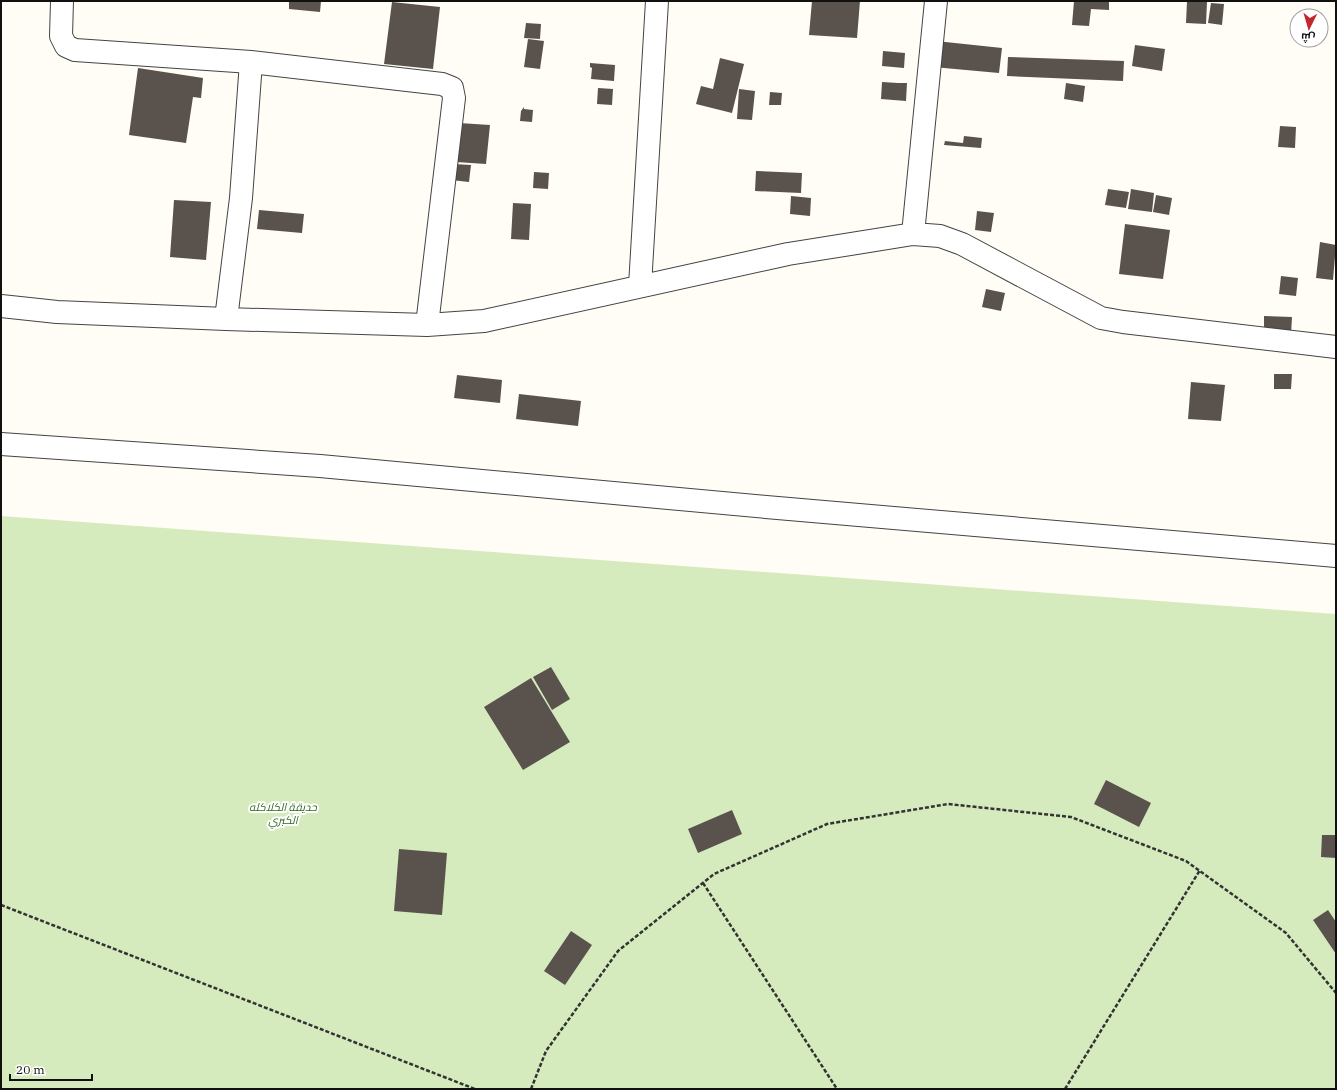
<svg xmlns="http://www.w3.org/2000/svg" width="1337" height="1090" font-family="'IBM Plex Serif',Cairo,serif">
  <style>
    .green { fill: #d5ebbd }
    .building { fill: #5a524d }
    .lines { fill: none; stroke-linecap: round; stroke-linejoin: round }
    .minor-casing { stroke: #444; stroke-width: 24 }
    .path { stroke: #333; stroke-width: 2.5; stroke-dasharray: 4 2; stroke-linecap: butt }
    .minor { stroke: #fff; stroke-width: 22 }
    .labels { text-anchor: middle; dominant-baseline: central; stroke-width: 4; stroke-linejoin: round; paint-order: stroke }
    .park-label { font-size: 11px; font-style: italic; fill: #2f6b1f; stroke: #fff }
  </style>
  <rect width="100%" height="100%" fill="#fffdf5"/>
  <path class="green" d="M1 516 1336 614V1089H1Z"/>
  <path class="building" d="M289 1H321L320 12 289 9Z
    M812 1H860L857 38 809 35Z
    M1074 1H1109V10L1091 9 1089 26 1072 25Z
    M1187 1 1207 2 1206 24 1186 23Z
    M392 2 440 7 433 69 384 64Z
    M1211 3 1224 4 1222 25 1208 23Z
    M1305 12 1321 14 1320 16H1305Z
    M526 23 541 24 540 39 524 38Z
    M528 39 544 41 540 69 524 67Z
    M1302 40H1317L1316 46 1302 45Z
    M936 41 1002 48 999 73 933 67Z
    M1135 45 1165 49 1162 71 1132 66Z
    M883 51 905 53 904 68 882 66Z
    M1008 57 1124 61 1123 81 1007 76Z
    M720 58 744 64 732 113 696 104 701 86 713 89Z
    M590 63 615 65 614 81 591 79 592 68 590 67Z
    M138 68 203 78 201 98 193 97 186 143 129 135Z
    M882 82 898 83 897 97 898 83H907L906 101 881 99Z
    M1066 83 1085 86 1083 102 1064 99Z
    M598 88 613 89 612 105 597 104Z
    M739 89 755 91 752 120 737 119Z
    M770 92 782 93 781 105H769Z
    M524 107V109L533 110 532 122 520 121 521 111Z
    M459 123 490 125 486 164 456 162Z
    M1280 126 1296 127 1295 148 1278 147Z
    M964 136 982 138 981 148 944 145 945 141 963 143Z
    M453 164 471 165 469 182 451 180Z
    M756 171 802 173 801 193 755 191Z
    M534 172 549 173 548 189 533 188Z
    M1108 189 1129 192 1126 208 1105 205Z
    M1131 189 1154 193 1152 212 1128 209Z
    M1156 195 1172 198 1169 215 1153 212Z
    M791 196 811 198 810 216 790 214Z
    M174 200 211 202 206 260 170 257Z
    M513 203 531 204 529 240 511 239Z
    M259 210 304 214 302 233 257 229Z
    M977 211 994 213 991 232 975 230Z
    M1125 224 1170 230 1163 279 1119 274Z
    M1320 242 1336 245 1333 280 1316 278Z
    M1281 276 1298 278 1296 296 1279 294Z
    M986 289 1005 293 1001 311 982 307Z
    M1264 316 1292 317 1291 335 1264 334Z
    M1274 374H1292L1291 389H1274Z
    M457 375 502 380 500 403 454 398Z
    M1191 382 1225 385 1221 421 1188 419Z
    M519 394 581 401 578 426 516 419Z
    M551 667 570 699 552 710 533 677Z
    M531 678 570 742 523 770 484 707Z
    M1106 780 1151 803 1139 827 1094 804Z
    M732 810 742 834 698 853 688 829Z
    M1322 835H1336V858L1321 857Z
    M399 849 447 853 442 915 394 911Z
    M1328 910 1336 922V954L1313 920Z
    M571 931 592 945 565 985 544 971Z"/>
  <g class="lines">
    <defs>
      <path id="minor" d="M62 1 61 36 66 46 75 50 251 62 442 84 452 88 454 98 427 325
        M913 234 936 1
        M640 286 657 1
        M1 306 57 312 226 319 427 325 484 321 788 254 913 234 940 236 962 244 1101 318 1123 322 1336 347
        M226 319 241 198 251 62
        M1 444 320 466 766 507 1336 556"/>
    </defs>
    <use href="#minor" class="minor-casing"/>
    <path class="path" d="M703 883 837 1089
      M1 905 475 1089
      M531 1089 546 1051 618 951 714 874 827 824 948 804 1071 817 1186 861 1286 933 1336 993
      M1065 1089 1200 870"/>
    <use href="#minor" class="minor"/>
  </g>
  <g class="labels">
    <g class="park-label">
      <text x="283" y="807">حديقة الكلاكله<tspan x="283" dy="13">الكبري</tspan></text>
    </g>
  </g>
  <rect width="1337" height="1090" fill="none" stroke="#111111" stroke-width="4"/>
  <g transform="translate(1309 28) rotate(185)"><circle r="19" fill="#ffffff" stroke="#a0a0a0"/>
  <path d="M0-3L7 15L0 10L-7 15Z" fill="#c4262e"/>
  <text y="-6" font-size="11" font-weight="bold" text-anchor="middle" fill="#111111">ش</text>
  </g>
  <path d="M10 1074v6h82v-6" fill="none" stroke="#111111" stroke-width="2"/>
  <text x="16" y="1074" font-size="12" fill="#111111" stroke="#ffffff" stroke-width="3" paint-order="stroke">20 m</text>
</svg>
